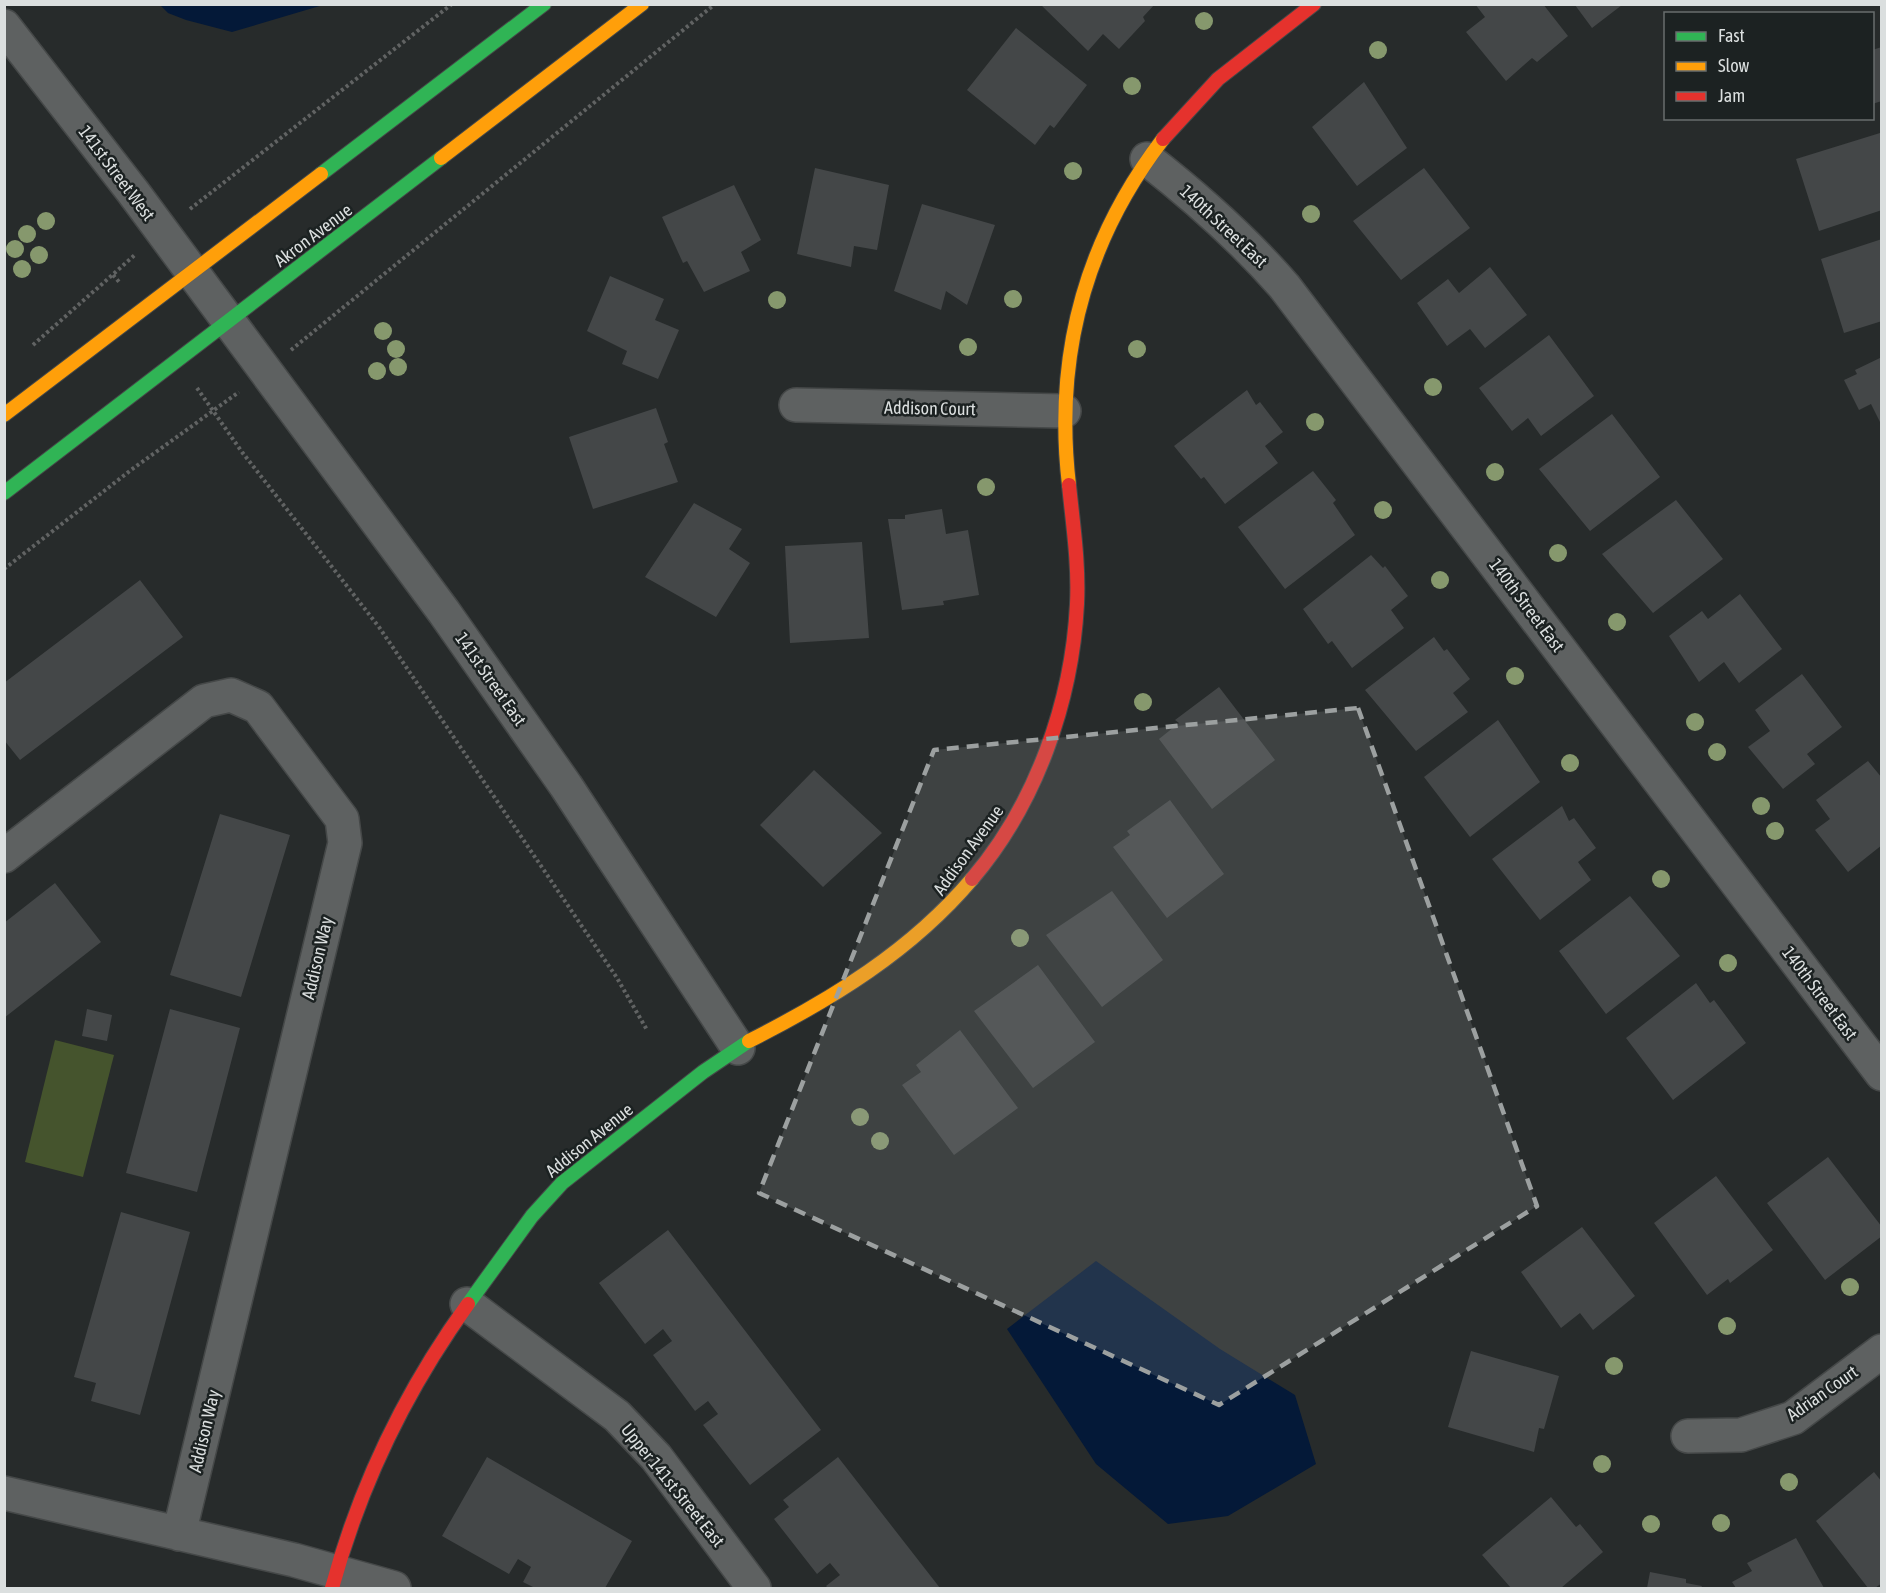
<svg xmlns="http://www.w3.org/2000/svg" width="1886" height="1593" font-family="'Asap Condensed',sans-serif">
  <style>
    .green { fill: #45542d }
    .water { fill: #041938 }
    .building { fill: #444748 }
    .lines { fill: none; stroke-linecap: round; stroke-linejoin: round }
    .street-casing { stroke: #454848; stroke-width: 36 }
    .fast-casing { stroke: #454848; stroke-width: 16 }
    .slow-casing { stroke: #454848; stroke-width: 16 }
    .jam-casing { stroke: #454848; stroke-width: 16 }
    .path { stroke: #616363; stroke-width: 4; stroke-dasharray: 3 3; stroke-linecap: butt }
    .street { stroke: #5e6161; stroke-width: 33 }
    .fast { stroke: #30b455; stroke-width: 14 }
    .slow { stroke: #ff9f0a; stroke-width: 14 }
    .jam { stroke: #e5322d; stroke-width: 14 }
    .tree { fill: #86986d }
    .marked { fill: #9ca0a0; fill-opacity: 0.2; stroke: #9ca0a0; stroke-width: 4.5; stroke-dasharray: 12 8; stroke-linejoin: round }
    .labels { text-anchor: middle; dominant-baseline: central; stroke-width: 5; stroke-linejoin: round; paint-order: stroke }
    .street-label { font-size: 18px; fill: #dbdfdf; stroke: #1c2222 }
  </style>
  <rect width="100%" height="100%" fill="#272b2b"/>
  <path class="green" d="M55 1040 114 1055 83 1177 25 1162Z"/>
  <path class="water" d="M160 5H323L232 32 186 20 168 13Z
    M1096 1261 1220 1349 1295 1395 1316 1464 1228 1516 1168 1524 1096 1464 1007 1329Z"/>
  <path class="building" d="M1040 4H1155L1143 17 1145 21 1119 49 1103 34 1088 51Z
    M1475 4H1543L1568 36 1537 62 1532 58 1506 81 1466 32 1485 17Z
    M1575 5H1622L1592 28Z
    M1016 28 1087 85 1054 128 1050 125 1035 145 967 90Z
    M1882 47V101L1872 104V50Z
    M1364 82 1407 148 1357 186 1312 127Z
    M1880 133 1882 210 1819 231 1796 159Z
    M815 168 889 185 877 250 854 246 851 267 797 254Z
    M1424 168 1470 228 1401 280 1353 221Z
    M734 185 761 240 741 252 750 271 704 292 687 261 683 263 662 217Z
    M922 204 995 225 967 305 946 291 941 310 894 291Z
    M1882 239V321L1844 333 1821 259Z
    M1490 267 1527 315 1485 348 1470 329 1447 346 1417 303 1448 279 1459 293Z
    M610 276 664 299 655 320 679 330 658 379 622 364 627 351 587 331Z
    M1549 335 1594 396 1541 436 1528 418 1512 431 1479 388Z
    M1882 357V426L1871 404 1859 410 1844 380 1857 374 1855 370Z
    M1247 390 1256 405 1260 402 1283 432 1265 446 1278 463 1225 504 1204 477 1201 479 1174 446Z
    M656 408 668 442 664 444 678 482 593 509 569 437Z
    M1612 414 1660 477 1590 531 1539 469Z
    M1313 471 1336 500 1333 503 1355 535 1285 589 1238 527Z
    M1676 500 1723 559 1653 613 1602 554Z
    M694 503 742 529 729 549 750 563 716 617 645 577Z
    M942 509 946 534 968 530 979 595 943 601 944 605 902 610 888 519H905V515Z
    M862 542 869 638 790 643 785 546Z
    M1371 555 1383 568 1385 566 1408 596 1391 610 1404 628 1352 668 1332 641 1328 644 1303 609Z
    M140 580 183 637 20 760 4 740V683Z
    M1740 594 1782 649 1739 683 1724 662 1699 682 1669 636 1702 611 1708 619Z
    M1434 637 1444 651 1447 649 1470 679 1453 693 1468 712 1416 751 1365 690Z
    M1802 674 1842 727 1807 754 1815 764 1783 789 1748 747 1770 731 1755 710Z
    M1219 687 1275 760 1212 809 1159 739 1179 723 1175 720Z
    M1498 720 1540 782 1470 837 1424 777Z
    M1868 761 1882 778V845L1848 872 1815 830 1830 819 1816 800Z
    M814 770 882 833 823 887 760 825Z
    M1170 800 1224 874 1167 918 1113 847 1130 835 1127 831Z
    M1562 806 1569 821 1574 818 1596 848 1578 862 1591 880 1540 920 1492 859Z
    M220 814 290 835 241 997 170 975Z
    M55 883 101 942 4 1018V923Z
    M1112 891 1163 960 1102 1007 1046 935Z
    M1630 896 1680 956 1606 1014 1559 951Z
    M1038 965 1095 1042 1033 1088 974 1011Z
    M1696 983 1710 1003 1714 1000 1746 1043 1673 1100 1626 1038Z
    M87 1009 112 1015 107 1041 82 1036Z
    M170 1009 240 1028 197 1192 126 1173Z
    M960 1030 1018 1108 954 1155 902 1085 921 1072 916 1065Z
    M1828 1157 1882 1227V1236L1825 1280 1767 1203Z
    M1716 1176 1773 1250 1730 1283 1728 1279 1707 1295 1654 1223Z
    M121 1212 190 1232 140 1415 91 1401 96 1383 74 1377Z
    M1582 1227 1635 1296 1593 1330 1580 1313 1561 1328 1521 1272Z
    M668 1230 821 1430 750 1485 703 1425 718 1414 708 1401 695 1411 653 1355 672 1341 663 1329 645 1344 599 1283Z
    M1471 1351 1559 1376 1544 1429 1539 1428 1534 1452 1448 1427Z
    M487 1457 632 1541 605 1588H535L523 1582 531 1567 518 1559 509 1574 442 1536Z
    M838 1457 940 1588H828L826 1586 840 1575 830 1563 817 1574 774 1519 789 1507 783 1500Z
    M1874 1472 1882 1482V1583L1875 1588H1868L1816 1521Z
    M1551 1497 1576 1527 1580 1524 1603 1552 1561 1588H1511L1482 1555Z
    M1796 1538 1824 1588H1736L1732 1582 1752 1571 1747 1563Z
    M1650 1572 1686 1579V1583L1702 1586 1701 1588H1647Z"/>
  <g class="lines">
    <defs>
      <path id="street" d="M4 26 133 192 444 612 566 786 738 1048
        M1147 159C1197 198 1242 238 1284 286L1882 1074
        M796 405 1064 411
        M4 856 204 701 231 695 258 707 342 819 345 843 179 1534
        M467 1304 617 1416 656 1457 754 1588
        M1688 1436 1741 1435 1793 1418 1882 1351
        M4 1493 294 1560 394 1588"/>
      <path id="fast" d="M321 174 544 4
        M4 493 441 158
        M468 1304 532 1216 562 1183 703 1072 749 1041"/>
      <path id="slow" d="M441 158 642 4
        M4 415 321 174
        M1069 485C1054 357 1084 242 1163 139
        M749 1041C832 999 911 951 972 879"/>
      <path id="jam" d="M1163 139 1218 79 1314 4
        M972 879C1036 804 1072 702 1077 604 1079 564 1073 525 1069 485
        M332 1588C360 1485 406 1390 468 1304"/>
    </defs>
    <use href="#street" class="street-casing"/>
    <use href="#fast" class="fast-casing"/>
    <use href="#slow" class="slow-casing"/>
    <use href="#jam" class="jam-casing"/>
    <path class="path" d="M190 209 452 4
      M113 275 120 283
      M33 345 136 254
      M291 350 715 4
      M197 388 242 452 379 627 617 978 647 1030
      M4 569 131 470 239 392"/>
    <use href="#street" class="street"/>
    <use href="#fast" class="fast"/>
    <use href="#slow" class="slow"/>
    <use href="#jam" class="jam"/>
  </g>
  <g class="tree">
    <circle cx="1204" cy="21" r="9"/>
    <circle cx="1378" cy="50" r="9"/>
    <circle cx="1132" cy="86" r="9"/>
    <circle cx="1073" cy="171" r="9"/>
    <circle cx="1311" cy="214" r="9"/>
    <circle cx="46" cy="221" r="9"/>
    <circle cx="27" cy="234" r="9"/>
    <circle cx="15" cy="249" r="9"/>
    <circle cx="39" cy="255" r="9"/>
    <circle cx="22" cy="269" r="9"/>
    <circle cx="1013" cy="299" r="9"/>
    <circle cx="777" cy="300" r="9"/>
    <circle cx="383" cy="331" r="9"/>
    <circle cx="968" cy="347" r="9"/>
    <circle cx="396" cy="349" r="9"/>
    <circle cx="1137" cy="349" r="9"/>
    <circle cx="398" cy="367" r="9"/>
    <circle cx="377" cy="371" r="9"/>
    <circle cx="1433" cy="387" r="9"/>
    <circle cx="1315" cy="422" r="9"/>
    <circle cx="1495" cy="472" r="9"/>
    <circle cx="986" cy="487" r="9"/>
    <circle cx="1383" cy="510" r="9"/>
    <circle cx="1558" cy="553" r="9"/>
    <circle cx="1440" cy="580" r="9"/>
    <circle cx="1617" cy="622" r="9"/>
    <circle cx="1515" cy="676" r="9"/>
    <circle cx="1143" cy="702" r="9"/>
    <circle cx="1695" cy="722" r="9"/>
    <circle cx="1717" cy="752" r="9"/>
    <circle cx="1570" cy="763" r="9"/>
    <circle cx="1761" cy="806" r="9"/>
    <circle cx="1775" cy="831" r="9"/>
    <circle cx="1661" cy="879" r="9"/>
    <circle cx="1020" cy="938" r="9"/>
    <circle cx="1728" cy="963" r="9"/>
    <circle cx="860" cy="1117" r="9"/>
    <circle cx="880" cy="1141" r="9"/>
    <circle cx="1850" cy="1287" r="9"/>
    <circle cx="1727" cy="1326" r="9"/>
    <circle cx="1614" cy="1366" r="9"/>
    <circle cx="1602" cy="1464" r="9"/>
    <circle cx="1789" cy="1482" r="9"/>
    <circle cx="1721" cy="1523" r="9"/>
    <circle cx="1651" cy="1524" r="9"/>
  </g>
  <path class="marked" d="M1358 708 1537 1206 1219 1405 759 1193 934 750Z"/>
  <g class="labels">
    <g class="street-label">
      <text transform="translate(117 173) rotate(53)">141st Street West</text>
      <text transform="translate(1224 226) rotate(43)">140th Street East</text>
      <text transform="translate(313 235) rotate(-37)">Akron Avenue</text>
      <text transform="translate(930 408) rotate(1)">Addison Court</text>
      <text transform="translate(1527 605) rotate(53)">140th Street East</text>
      <text transform="translate(491 679) rotate(55)">141st Street East</text>
      <text transform="translate(968 850) rotate(-54)">Addison Avenue</text>
      <text transform="translate(317 958) rotate(-77)">Addison Way</text>
      <text transform="translate(1820 993) rotate(53)">140th Street East</text>
      <text transform="translate(589 1140) rotate(-39)">Addison Avenue</text>
      <text transform="translate(1822 1393) rotate(-35)">Adrian Court</text>
      <text transform="translate(204 1431) rotate(-77)">Addison Way</text>
      <text transform="translate(673 1485) rotate(51)">Upper 141st Street East</text>
    </g>
  </g>
  <rect width="1886" height="1593" fill="none" stroke="#dbdfdf" stroke-width="12"/>
  <rect x="1664" y="12" width="210" height="108" fill="#1c2222" stroke="#686e6e" stroke-width="1.5"/>
  <rect x="1676" y="32" width="30" height="9" fill="#30b455" stroke="#686e6e" stroke-width="1.5"/>
  <text x="1718" y="42" font-size="18" fill="#dbdfdf">Fast</text>
  <rect x="1676" y="62" width="30" height="9" fill="#ff9f0a" stroke="#686e6e" stroke-width="1.5"/>
  <text x="1718" y="72" font-size="18" fill="#dbdfdf">Slow</text>
  <rect x="1676" y="92" width="30" height="9" fill="#e5322d" stroke="#686e6e" stroke-width="1.5"/>
  <text x="1718" y="102" font-size="18" fill="#dbdfdf">Jam</text>
</svg>
